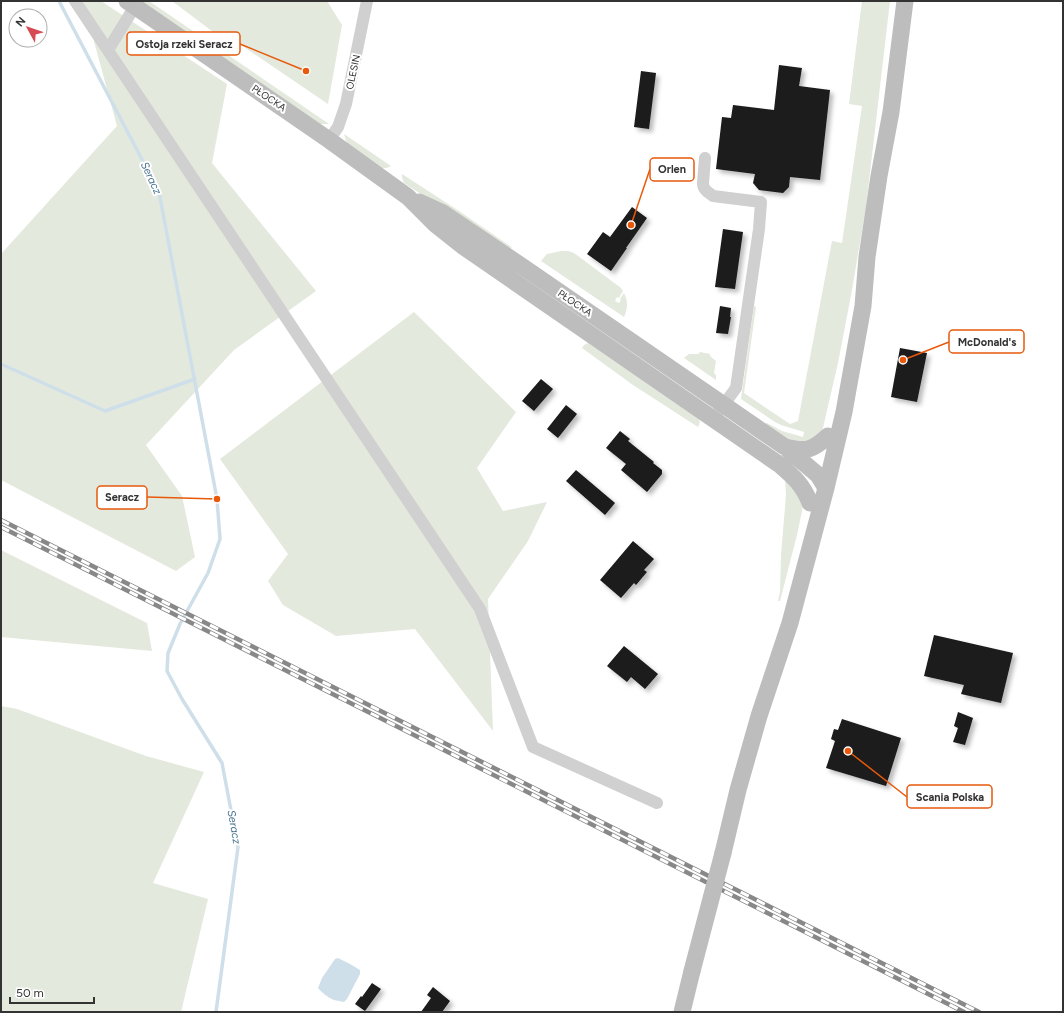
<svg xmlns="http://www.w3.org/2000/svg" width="1064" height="1013" font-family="Figtree,sans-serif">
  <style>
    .green { fill: #e3e9dd }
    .water { fill: #cfdfe9 }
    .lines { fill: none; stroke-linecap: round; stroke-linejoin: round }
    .stream { stroke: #cfdfe9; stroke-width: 3.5 }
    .building { fill: #1a1a1a; filter: url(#shadow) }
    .street { stroke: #d0d0d0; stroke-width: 12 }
    .secondary { stroke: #bdbdbd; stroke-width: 17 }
    .rail-casing { stroke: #888; stroke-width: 4.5 }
    .rail { stroke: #fff; stroke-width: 3; stroke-dasharray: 9; stroke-linecap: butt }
    .secondary-bridge { stroke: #bdbdbd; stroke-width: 17 }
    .labels { text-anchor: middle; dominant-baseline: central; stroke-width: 4; stroke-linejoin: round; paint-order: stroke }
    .street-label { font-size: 10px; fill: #333; stroke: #fff }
    .water-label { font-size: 11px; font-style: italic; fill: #47728e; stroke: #fff }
    .leader { fill: none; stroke: #e8590c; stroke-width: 1.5 }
    .callout-dot { fill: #e8590c; stroke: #fff; stroke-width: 1.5 }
    .callout { fill: #fff; stroke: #e8590c; stroke-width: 1.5 }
    .callout-label { font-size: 11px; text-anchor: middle; font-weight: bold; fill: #333 }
  </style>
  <defs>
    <filter id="shadow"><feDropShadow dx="3.5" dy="3.5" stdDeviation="2" flood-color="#0004"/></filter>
  </defs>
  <rect width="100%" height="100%" fill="#fff"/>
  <path class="green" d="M83 1H101L227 84 212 163 316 291 234 350 146 445 182 496 195 557 176 571 1 480V254L117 126Z
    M139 1H149L329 124H320Z
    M172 1H327L342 25 328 104 235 41 233 47Z
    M862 1H890L866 207 852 290 838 363 822 432 810 443 790 441 764 424 767 423 782 431 803 437 804 432 781 425 775 422 741 399 754 306 756 307 744 393 790 424 798 421 832 241 842 243 862 106 849 104Z
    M344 134 391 166 387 168H382L349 145 346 141Z
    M402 174 459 211 513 248 508 247 445 210 404 183 402 177Z
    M561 251H568L574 253 621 288 623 291 619 298 617 297 615 301 619 303 621 300 620 299 624 293C628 301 628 308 624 317L541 261 547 254Z
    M414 312 516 412 477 468 503 511 547 502 528 541 488 599 493 731 415 629 336 636 283 605 268 581 288 554 220 459Z
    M588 343 698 417 700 422 698 427 633 385 582 348 584 345Z
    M700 352 710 354V356L716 361 714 373 716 375V380L684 358 689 354H698Z
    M785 477 789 478 803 506 802 511 797 535 780 601H778L780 592 781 555 786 495Z
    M1 550 147 623 152 651 1 637Z
    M1 706 17 709 146 756 204 772 153 883 208 899 181 1012H1Z"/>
  <path class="water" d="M338 958 350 964 360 970V974L347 999 344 1002C341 1001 337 1001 334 1000 330 999 321 992 318 988L322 978 335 959Z"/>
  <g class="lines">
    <path class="stream" d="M60 1V3L159 192 217 499 220 539 208 573 180 624 168 653 167 671 182 699 222 763 238 847 216 1012
      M1 364 105 411 195 379"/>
  </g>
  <path class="building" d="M779 65 802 68 799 86 830 90 820 180 790 177 789 187 783 193 759 190 753 183 755 174 716 169 722 117 731 118 733 105 774 110Z
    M641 71 656 73 649 129 634 127Z
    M632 207 647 218 626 248H627L611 271 587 254 603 232 610 237Z
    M723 229 743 232 735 289 715 287Z
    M720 306 731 308 730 317H731L728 334 716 333Z
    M900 348 927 353 917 402 891 397Z
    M541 379 553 389 534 411 522 401Z
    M566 405 577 414 558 438 547 429Z
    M620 431 630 439 628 441 654 462 653 463 662 470V474L647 492 621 470 626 464 606 448Z
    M576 470 615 503 605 515 566 481Z
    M633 541 654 559 644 570 647 572 636 585 634 583 621 598 600 580Z
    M934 635 1013 653 1001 703 961 694 964 685 924 676Z
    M624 646 658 674 645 689 631 677 627 682 607 666Z
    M958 712 973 718 965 745 953 742 958 728 954 726Z
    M842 719 901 738 886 786 826 768 835 741 831 739 834 729 838 730Z
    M372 983 381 989 365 1011 355 1004 361 996 362 997Z
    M433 987 450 1001 442 1012H421L431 998 427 995Z"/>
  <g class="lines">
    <path class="street" d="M75 1 480 609 533 747 657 803
      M108 50 135 6
      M329 140 338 127 346 104 367 1
      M705 158 703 183C703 190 708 192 713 196L761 202 759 229 736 388 714 418"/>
    <path class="secondary" d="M127 1 329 140 408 197 435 224 464 247 780 465C794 477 803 485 810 503
      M419 202 443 213 526 269 785 447 818 475 826 488
      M785 447C806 452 812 451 828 436
      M723 853 738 790 759 716 790 623 826 488 844 412 863 306 867 257 879 176 891 112 905 1
      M682 1012 692 971"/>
    <defs>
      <path id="rail" d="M1 520 979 1012
        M1 527 964 1012"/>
    </defs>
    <use href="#rail" class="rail-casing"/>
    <use href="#rail" class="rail"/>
    <path class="secondary-bridge" d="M692 971 723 853"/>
  </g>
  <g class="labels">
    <g class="street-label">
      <text transform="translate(353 72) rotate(-78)">OLESIN</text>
      <text transform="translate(269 98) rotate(34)">PŁOCKA</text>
      <text transform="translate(575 303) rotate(34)">PŁOCKA</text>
    </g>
    <g class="water-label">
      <text transform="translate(151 178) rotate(65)">Seracz</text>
      <text transform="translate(234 827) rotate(80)">Seracz</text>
    </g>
  </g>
  <path class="leader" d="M306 71L240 44M631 225L650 169M903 360L949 342M217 499L147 497M848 751L907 797"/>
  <g class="callout-dot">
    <circle cx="306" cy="71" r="4"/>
    <circle cx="631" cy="225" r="4"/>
    <circle cx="903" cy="360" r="4"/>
    <circle cx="217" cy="499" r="4"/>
    <circle cx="848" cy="751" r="4"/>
  </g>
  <g class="callout">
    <rect x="127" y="32" width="113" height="23" rx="4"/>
    <rect x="650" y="158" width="44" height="23" rx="4"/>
    <rect x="949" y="330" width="75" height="23" rx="4"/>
    <rect x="97" y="486" width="50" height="23" rx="4"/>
    <rect x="907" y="785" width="85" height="23" rx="4"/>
  </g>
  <g class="callout-label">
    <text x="184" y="48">Ostoja rzeki Seracz</text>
    <text x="672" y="173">Orlen</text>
    <text x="987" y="346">McDonald's</text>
    <text x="122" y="501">Seracz</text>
    <text x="950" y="801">Scania Polska</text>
  </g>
  <rect width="1064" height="1013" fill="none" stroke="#333333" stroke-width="4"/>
  <g transform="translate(28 28) rotate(310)"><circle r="19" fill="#ffffff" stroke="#adadad"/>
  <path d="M0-3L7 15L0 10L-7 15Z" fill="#d54a53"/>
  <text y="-6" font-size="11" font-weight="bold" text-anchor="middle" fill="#333333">N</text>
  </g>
  <path d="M10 997v6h84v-6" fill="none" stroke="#333333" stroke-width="2"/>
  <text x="16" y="997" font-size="12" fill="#333333" stroke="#ffffff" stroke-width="3" paint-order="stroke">50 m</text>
</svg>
